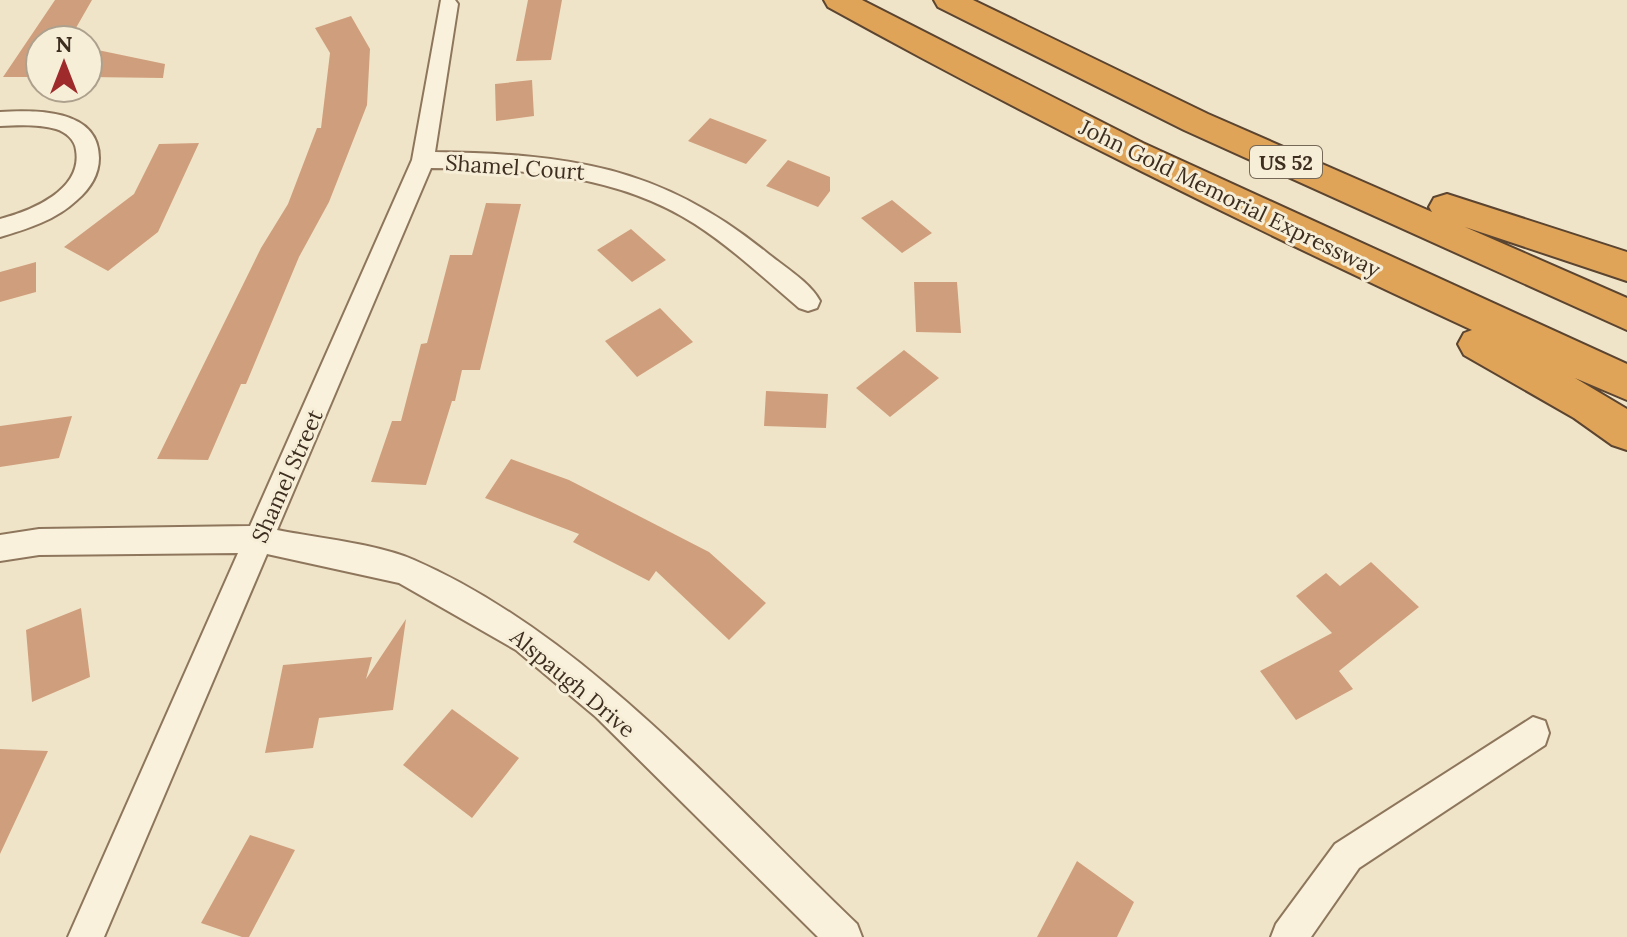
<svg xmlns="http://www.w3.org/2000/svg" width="1627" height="937" font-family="Lora,serif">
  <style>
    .building { fill: #cf9f7d }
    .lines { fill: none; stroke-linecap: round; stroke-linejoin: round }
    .minor-casing { stroke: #8d765c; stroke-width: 4 }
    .motorway-casing { stroke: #5b4430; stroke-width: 4 }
    .minor { fill: #faf1dc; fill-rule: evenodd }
    .motorway { fill: #e0a458; fill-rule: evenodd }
    .labels { text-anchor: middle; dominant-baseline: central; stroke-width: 6; stroke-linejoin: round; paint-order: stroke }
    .shield { fill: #f7eed8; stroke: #756857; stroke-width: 2 }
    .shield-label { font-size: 20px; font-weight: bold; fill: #3d2e20 }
    .street-label { font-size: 22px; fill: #3d2e20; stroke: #f7eed8 }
  </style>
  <rect width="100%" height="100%" fill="#f0e4c8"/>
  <path class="building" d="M55 0H92L69 40H40V77H3Z
    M528 0H562L551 60 516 61Z
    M351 16 370 49 367 105 329 202 299 257 246 384H241L208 460 157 459 261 248 288 204 317 128H321L330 53 315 28Z
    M88 48 165 64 163 78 88 77Z
    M532 80 534 116 496 121 495 84Z
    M710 118 767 140 746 164 688 141Z
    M199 143 158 232 108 271 64 247 134 194 159 144Z
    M788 160 830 177V191L818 207 766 186Z
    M892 200 932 233 902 253 861 218Z
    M486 203 521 204 480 370H462L455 401H452L426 485 371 482 392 421H401L421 344 427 343 450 255H472Z
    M631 229 666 260 632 282 597 250Z
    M36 262V292L0 302V272Z
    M914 282H957L961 333 916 332Z
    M660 308 693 342 637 377 605 341Z
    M904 350 939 378 890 417 856 388Z
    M766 391 828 394 826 428 764 426Z
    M72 416 59 458 0 467V426Z
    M511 459 569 480 709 552 766 603 729 640 656 571 649 581 573 542 579 534 485 498Z
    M1371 562 1419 607 1339 671 1353 689 1296 720 1260 671 1332 633 1296 596 1326 573 1340 586Z
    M81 608 90 677 32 702 26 630Z
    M406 619 393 710 319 718 313 748 265 753 283 665 372 657 366 679Z
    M452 709 519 758 472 818 403 765Z
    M0 749 48 751 0 854Z
    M250 835 295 850 249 937H242L201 923Z
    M1077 861 1134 902 1117 937H1037Z"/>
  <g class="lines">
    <defs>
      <path id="minor" d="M441 0H455L458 4 435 152C568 154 660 166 766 252 783 266 810 282 820 301L817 308 808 311 799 308C765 279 732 248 695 224 615 173 523 169 431 168L277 530C317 538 378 544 414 560 584 634 724 797 857 924L862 937H818L596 717 516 650 399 583 267 554 104 937H68L238 553 39 555 0 561V535L39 529 250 526 412 160Z
        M0 112C34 110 99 108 99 158 99 174 90 189 77 200 56 220 27 229 0 237V219C31 211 83 190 76 150 75 140 66 132 56 129 39 124 18 125 0 126Z
        M1533 717 1545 721 1549 733 1545 745 1359 868 1311 937H1271L1276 924 1335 844Z"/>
      <path id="motorway" d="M824 0H862L1143 143 1627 364V400L1575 378 1627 409V450L1612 445 1574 418 1464 355 1458 344 1464 333 1472 330C1254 229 1038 123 828 7Z
        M934 0H973L1208 114 1432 212 1429 207 1434 198 1447 194 1627 252V281L1465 227 1627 298V330L1184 130 938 7Z"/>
    </defs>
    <use href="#minor" class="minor-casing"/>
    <use href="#motorway" class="motorway-casing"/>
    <use href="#minor" class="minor"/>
    <use href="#motorway" class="motorway"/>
  </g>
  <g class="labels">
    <rect class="shield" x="1250" y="146" width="72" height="32" rx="6"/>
    <g class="shield-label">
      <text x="1286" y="162">US 52</text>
    </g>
    <g class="street-label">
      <text transform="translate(515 167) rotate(4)">Shamel Court</text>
      <text transform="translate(1230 198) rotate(26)">John Gold Memorial Expressway</text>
      <text transform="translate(287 476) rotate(-66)">Shamel Street</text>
      <text transform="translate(573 683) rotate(40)">Alspaugh Drive</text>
    </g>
  </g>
  <g transform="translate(64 64)"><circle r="38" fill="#f7eed8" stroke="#ada18e" stroke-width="2"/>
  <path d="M0-6L14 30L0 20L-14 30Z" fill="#9e2a2b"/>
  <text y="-12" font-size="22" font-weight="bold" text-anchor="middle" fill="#3d2e20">N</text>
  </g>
</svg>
